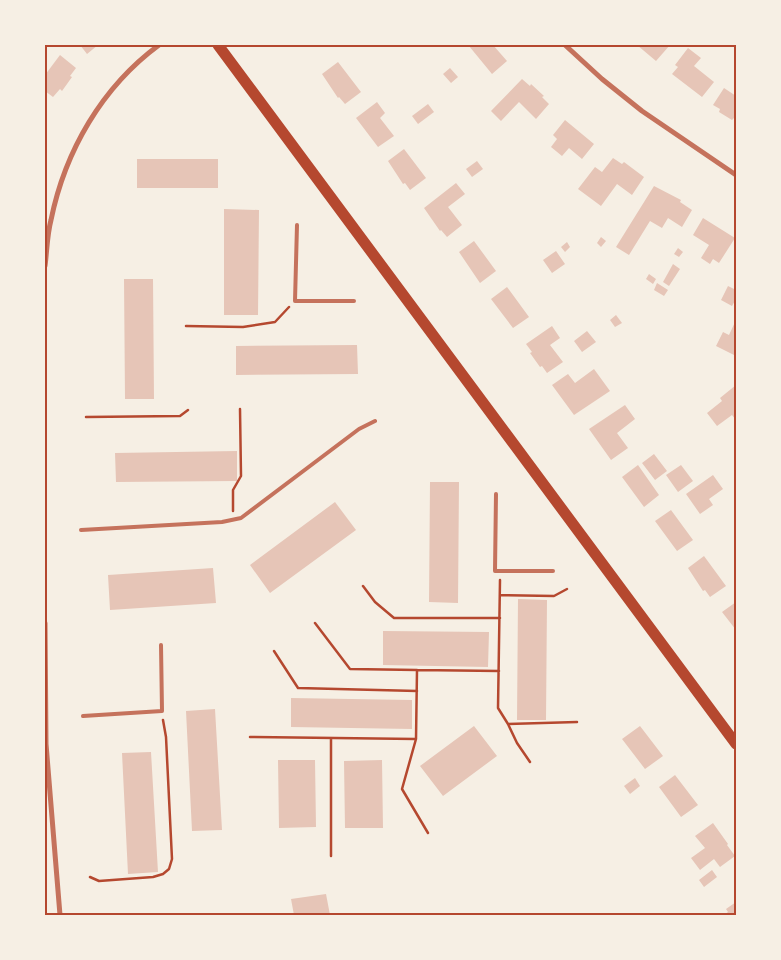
<svg xmlns="http://www.w3.org/2000/svg" width="781" height="960" font-family="'Nunito Sans',sans-serif">
  <style>
    .building { fill: #e6c5b7 }
    .lines { fill: none; stroke-linecap: round; stroke-linejoin: round }
    .path { stroke: #b5482f; stroke-width: 2.5 }
    .service { stroke: #c5725c; stroke-width: 4 }
    .minor { stroke: #c5725c; stroke-width: 5 }
    .primary { stroke: #b5482f; stroke-width: 11 }
    .neatline { fill: none; stroke: #b5482f; stroke-width: 2 }
  </style>
  <rect width="100%" height="100%" fill="#f6efe4"/>
  <path class="building" d="M80 45H98L87 54Z
    M470 45H493L507 61 492 74 469 46Z
    M637 45H670L656 61Z
    M688 48 701 58 694 66 714 82 702 97 672 74 678 67 675 65Z
    M60 55 76 68 70 76 72 77 62 91 60 89 53 97 45 91V75Z
    M338 62 361 92 345 104 339 97 338 98 322 74Z
    M450 68 458 77 451 83 443 74Z
    M522 79 530 86 531 84 544 96 542 97 549 104 536 119 519 102 501 121 491 111Z
    M724 88 736 96V120L734 118 732 120 719 112 720 109 713 105Z
    M377 102 385 113 380 118 394 136 378 147 356 118Z
    M428 104 434 112 418 124 412 116Z
    M565 120 594 144 582 159 569 148 562 156 551 147 557 139 553 135Z
    M404 149 426 178 410 190 405 183 403 184 388 161Z
    M613 158 622 164 624 162 644 177 632 195 617 184 601 206 578 189 595 167 602 172Z
    M137 159H218V188H137Z
    M477 161 483 169 472 177 466 169Z
    M456 183 465 194 448 207 462 225 447 237 441 230 440 231 424 208Z
    M654 186 681 200 680 202 692 210 682 227 668 218 662 228 650 221 629 255 616 247Z
    M224 209 259 210 258 315H224Z
    M703 218 735 238 719 263 713 259 710 264 701 258 709 245 693 235Z
    M601 237 606 241 601 247 597 243Z
    M474 241 496 271 480 283 459 252Z
    M567 242 570 247 565 252 561 247Z
    M678 248 683 252 679 257 674 254Z
    M556 251 565 264 552 273 543 260Z
    M673 264 680 269 669 286 663 282Z
    M649 274 656 279 653 284 646 279Z
    M124 279H153L154 399H125Z
    M657 283 668 290 664 296 654 290Z
    M728 286 736 290V299L732 306 721 300Z
    M507 287 529 317 513 328 491 299Z
    M616 315 622 323 615 327 610 320Z
    M736 320V356L716 346 723 332 729 335Z
    M552 326 560 338 550 345 563 362 547 373 542 366 540 367 530 353 532 352 526 344Z
    M587 331 596 342 582 352 574 341Z
    M357 345 358 374 236 375V346Z
    M594 369 610 391 574 415 552 385 568 374 575 383Z
    M736 385V420L732 415 717 426 707 413 722 401 720 398Z
    M625 405 635 419 617 433 628 448 611 460 589 429Z
    M237 451V481L116 482 115 453Z
    M654 454 667 471 655 480 642 463Z
    M638 465 659 495 644 507 622 477Z
    M681 465 693 481 678 492 666 475Z
    M713 475 723 489 709 499 713 505 700 514 686 494Z
    M430 482H459L458 603 429 602Z
    M335 502 356 530 270 593 250 565Z
    M671 510 693 540 677 551 655 521Z
    M704 556 726 586 710 597 705 590 703 591 688 568Z
    M213 568 216 603 110 610 108 575Z
    M518 599 547 600 546 720H517Z
    M736 602V630L722 612Z
    M383 631 489 632 488 667 383 665Z
    M291 698 412 700V729L291 727Z
    M215 709 222 830 192 831 186 711Z
    M474 726 497 756 443 796 420 766Z
    M640 726 663 756 645 769 622 739Z
    M151 752 158 872 128 874 122 753Z
    M278 760H315L316 827 279 828Z
    M382 760 383 828H345L344 761Z
    M675 775 698 805 681 817 659 787Z
    M635 778 640 786 630 794 624 786Z
    M713 823 728 844 727 845 735 856 720 867 714 859 700 870 691 858 705 848 695 836Z
    M712 870 717 877 704 887 699 880Z
    M326 894 330 915H294L291 899Z
    M736 902V915H724L728 912 726 909Z"/>
  <g class="lines">
    <path class="path" d="M186 326 243 327 275 322 289 307
      M86 417 180 416 188 410
      M233 511V490L241 476 240 409
      M500 580 498 708 508 724 577 722
      M363 586 375 602 394 618H500
      M500 595 554 596 567 589
      M274 651 298 688 417 691
      M417 670 499 671
      M508 724 517 743 530 762
      M250 737 416 739 417 670 350 669 315 623
      M331 738V856
      M416 739 402 789 428 833
      M90 877 99 881 153 877 163 874 169 869 172 859 166 737 163 720"/>
    <path class="service" d="M297 225 295 301H354
      M496 494 495 571H553
      M81 530 222 522 241 518 359 429 375 421
      M83 716 162 711 161 645"/>
    <path class="minor" d="M565 45 602 79 642 111 736 175
      M45 266C47 251 47 235 51 220 65 151 102 87 159 45
      M45 623 46 744 60 915"/>
    <path class="primary" d="M218 45 736 744"/>
  </g>
  <rect width="781" height="960" fill="none" stroke="#f6efe4" stroke-width="92"/>
  <rect x="46" y="46" width="689" height="868" class="neatline"/>
</svg>
